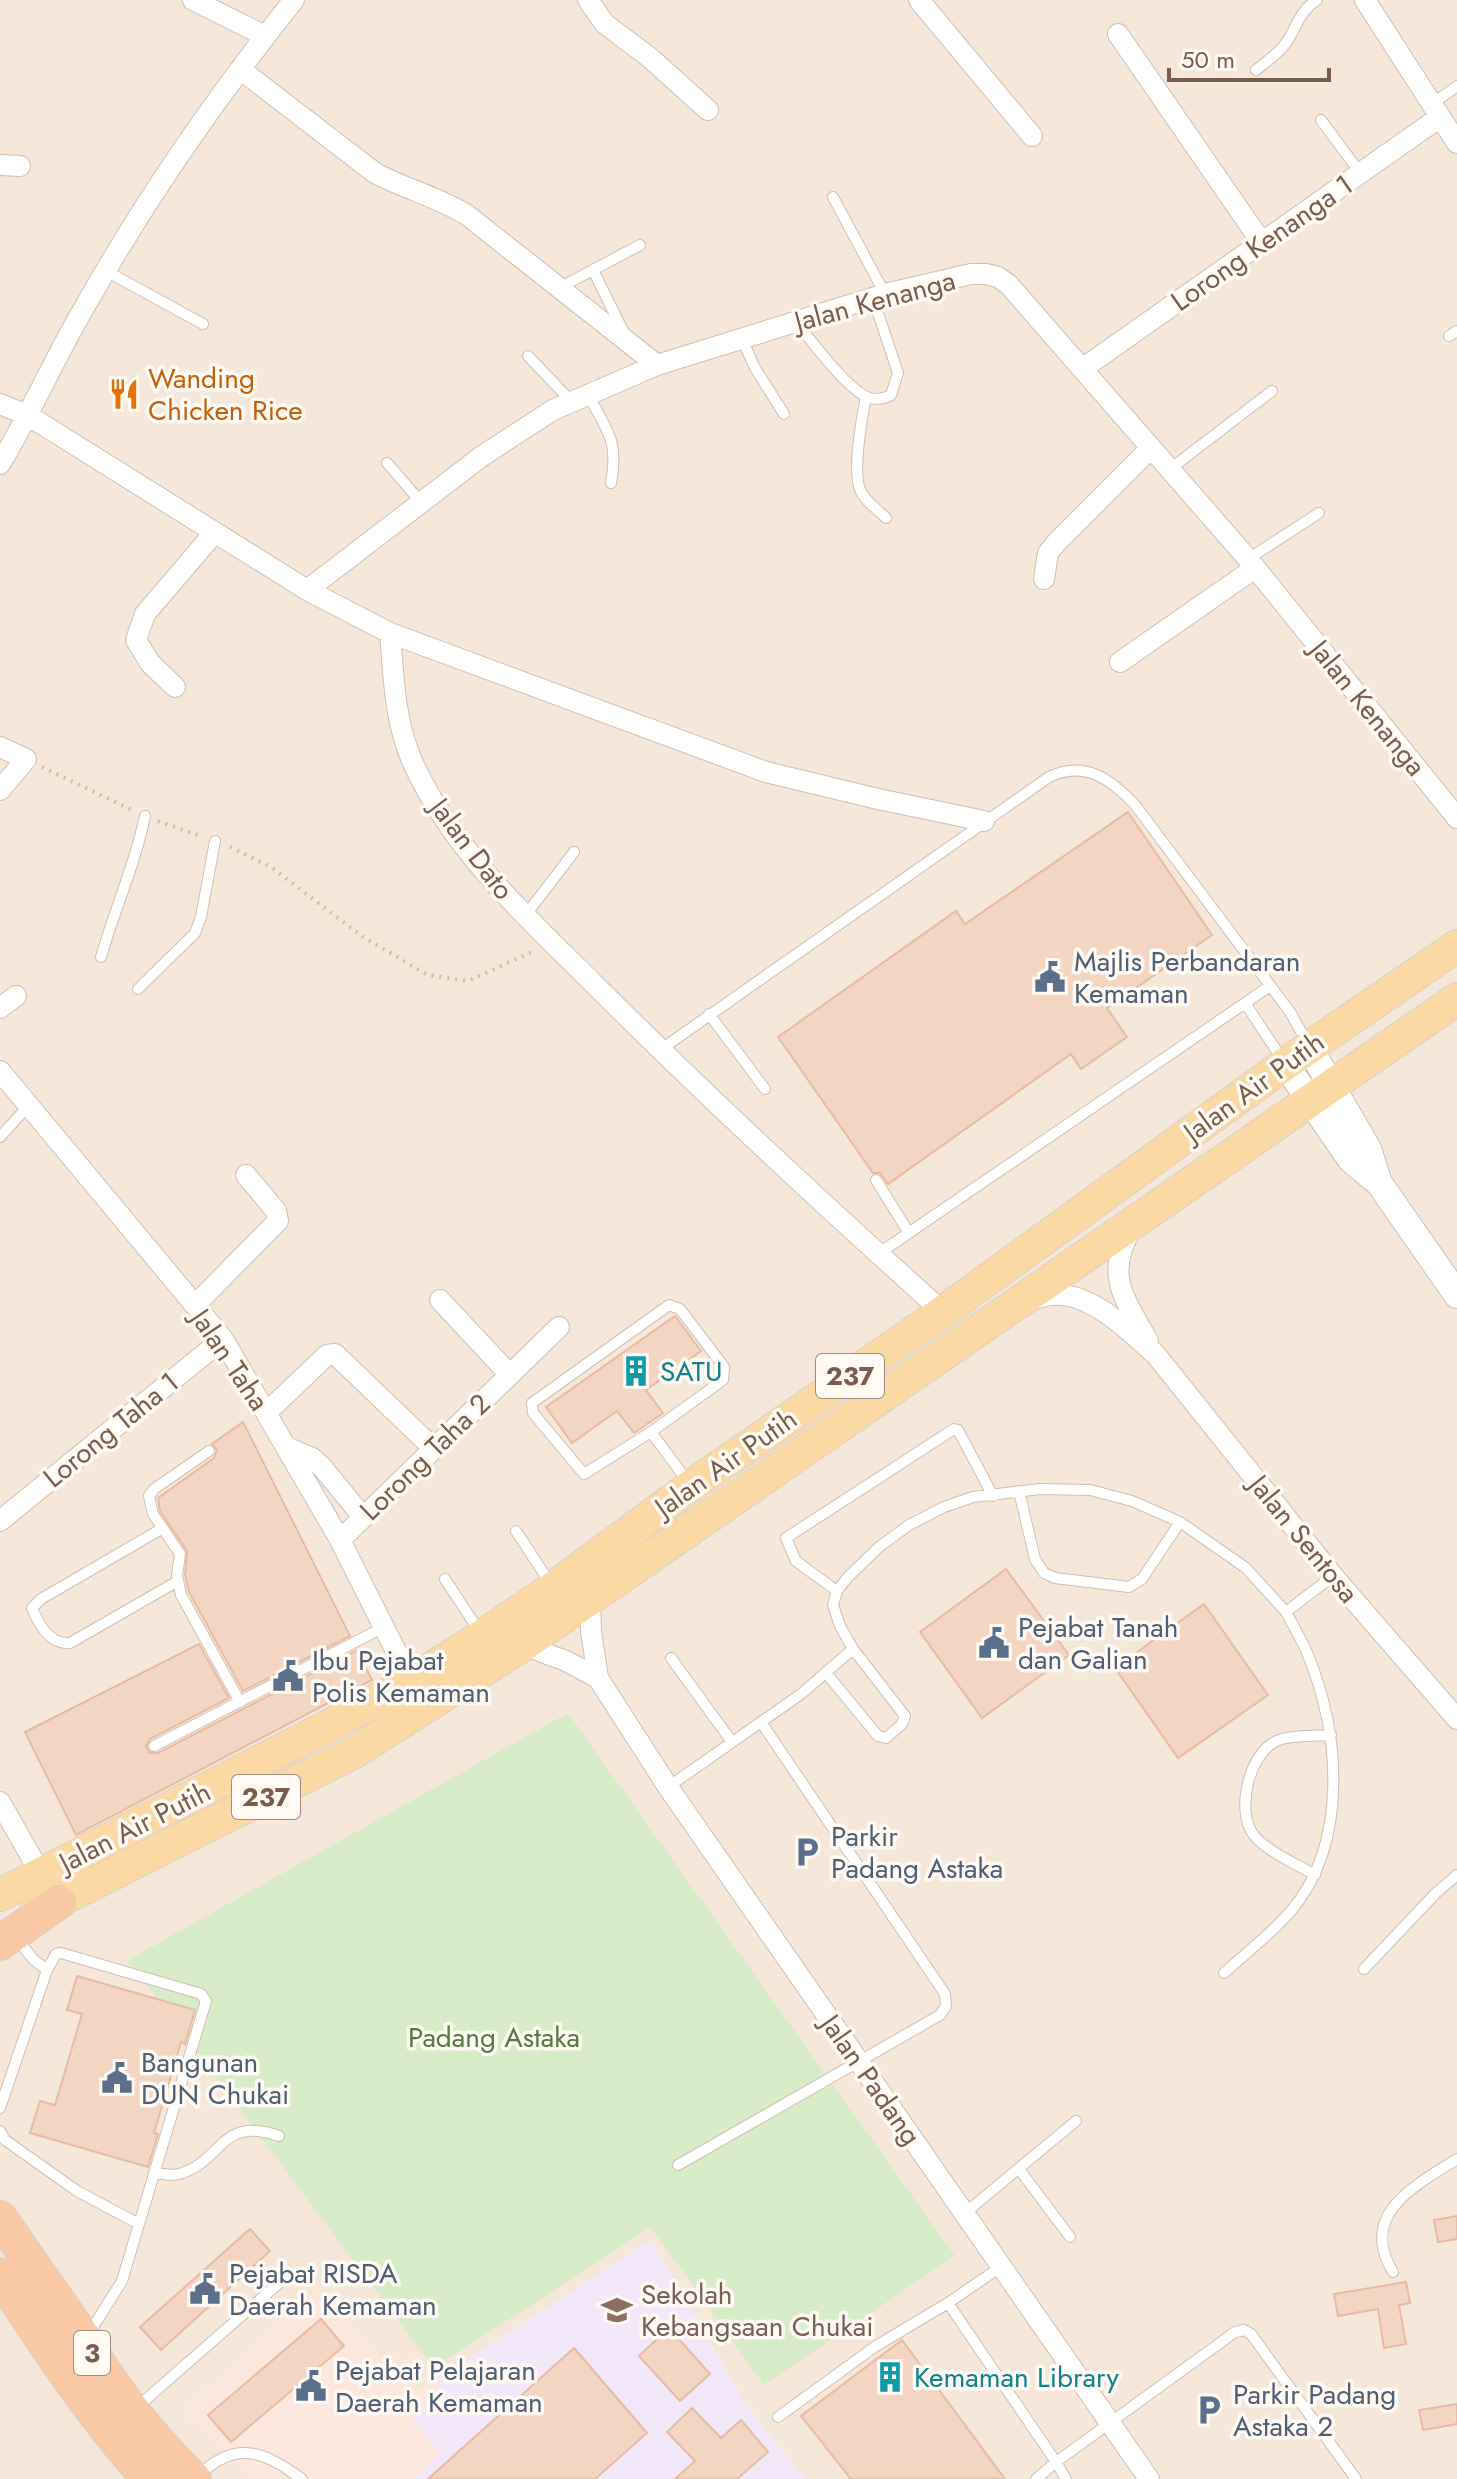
<svg xmlns="http://www.w3.org/2000/svg" width="1457" height="2479" font-family="Jost,sans-serif">
  <style>
    .residential { fill: #f5e8da }
    .commercial { fill: #fde8e0 }
    .education { fill: #f3e8fa }
    .green { fill: #d8ecc9 }
    .building { fill: #f3d5c3; stroke: #e6bba3; stroke-width: 2 }
    .lines { fill: none; stroke-linecap: round; stroke-linejoin: round }
    .service-casing { stroke: #d1beb0; stroke-width: 12 }
    .minor-casing { stroke: #d1beb0; stroke-width: 22 }
    .tertiary-casing { stroke: #d1beb0; stroke-width: 28 }
    .primary-casing { stroke: #dad1cd; stroke-width: 34 }
    .trunk-casing { stroke: #dad1cd; stroke-width: 36 }
    .path { stroke: #d9b8a5; stroke-width: 4; stroke-dasharray: 2 6; stroke-linecap: butt }
    .service { stroke: #fff; stroke-width: 10 }
    .minor { stroke: #fff; stroke-width: 20 }
    .tertiary { stroke: #fff; stroke-width: 26 }
    .primary { stroke: #fbd9a5; stroke-width: 32 }
    .trunk { stroke: #f9c8a4; stroke-width: 34 }
    .labels { text-anchor: middle; dominant-baseline: central; stroke-width: 7; stroke-linejoin: round; paint-order: stroke }
    .shield { fill: #fffaf3; stroke: #a28b7f; stroke-width: 2 }
    .shield-label { font-size: 26px; font-weight: bold; fill: #7a5c4d }
    .street-label { font-size: 28px; fill: #7a5c4d; stroke: #fffaf3 }
    .food-label { font-size: 28px; fill: #c56008; stroke: #fffaf3; text-anchor: start }
    .service-label { font-size: 28px; fill: #4e5e75; stroke: #fffaf3; text-anchor: start }
    .culture-label { font-size: 28px; fill: #0d838f; stroke: #fffaf3; text-anchor: start }
    .park-label { font-size: 28px; fill: #537a41; stroke: #fffaf3 }
    .education-label { font-size: 28px; fill: #785e54; stroke: #fffaf3; text-anchor: start }
  </style>
  <rect width="100%" height="100%" fill="#fdf6ec"/>
  <path class="residential" d="M0 0H1457V2479H0Z"/>
  <path class="commercial" d="M314 2293 415 2390 435 2380 445 2393 441 2453 414 2479H256L184 2411Z"/>
  <path class="education" d="M651 2240 746 2405 805 2479H414L441 2453 411 2419 444 2393 435 2380Z"/>
  <path class="green" d="M568 1713 955 2256 764 2385 651 2227 434 2368 128 1960Z"/>
  <path class="building" d="M1128 812 1212 935 1107 1008 1127 1037 1081 1069 1071 1054 888 1184 880 1173H873L778 1037 956 911 965 924Z
    M675 1316 701 1351 646 1390 663 1413 634 1433 617 1411 572 1443 546 1407Z
    M243 1422 350 1636 243 1691 189 1592 185 1575 187 1551 160 1511 158 1498 214 1458 217 1450 212 1444Z
    M1006 1569 1069 1655 982 1718 920 1632Z
    M1204 1604 1268 1695 1178 1758 1115 1668Z
    M199 1644 229 1698 150 1739 146 1746 150 1753H158L357 1650 372 1680 76 1835 25 1732Z
    M77 1976 195 2010 185 2044 181 2042 154 2133 158 2134 148 2167 30 2133 40 2101 55 2105 82 2014 67 2010Z
    M1457 2216V2239L1438 2242 1434 2220Z
    M250 2229 270 2251 161 2350 140 2327Z
    M1406 2282 1410 2303 1399 2305 1406 2344 1384 2348 1378 2309 1338 2316 1334 2294Z
    M321 2319 344 2346 231 2442 208 2415Z
    M669 2328 710 2374 680 2401 639 2356Z
    M902 2340 1005 2479H851L801 2416Z
    M574 2348 647 2433 595 2479H428Z
    M1457 2404V2424L1423 2430 1419 2410Z
    M692 2408 721 2438 741 2420 768 2452 737 2479H675L695 2461 667 2432Z"/>
  <g class="lines">
    <defs>
      <path id="service" d="M1256 70C1266 62 1278 54 1286 43 1297 27 1299 11 1317 0
        M1432 104 1457 86
        M1321 120 1361 174
        M833 197 885 294
        M593 270 624 333
        M106 271 203 324
        M559 288 640 245
        M796 322C811 340 846 388 867 397 875 400 884 399 891 395L898 373 873 298
        M1449 336 1457 331
        M742 339 755 368 784 414
        M528 356 572 402
        M588 395C607 430 619 441 611 483
        M866 397C862 417 851 477 862 494 868 503 879 511 886 518
        M387 463 421 502
        M1170 469 1272 391
        M1248 559 1319 513
        M525 916 574 852
        M101 957C115 908 135 865 145 816
        M138 989 195 933 201 917 215 841
        M1245 1003 1284 1062
        M709 1014 765 1089
        M660 1050 1049 777C1085 760 1111 779 1136 806L1290 1012 1308 1044
        M0 1137 30 1104
        M876 1180 909 1233
        M878 1254 1270 986
        M669 1305 680 1309 724 1367 723 1380 651 1432 584 1474 533 1413 532 1403Z
        M651 1432 688 1482
        M209 1451 154 1489 149 1496 153 1514 180 1554 177 1575 181 1595 240 1702
        M1019 1491 1035 1559 1044 1573 1055 1578 1129 1587 1142 1579 1180 1522
        M163 1528 41 1599 32 1608C39 1625 50 1645 70 1643L178 1581
        M516 1531 550 1583
        M445 1579 479 1631
        M837 1591 796 1561 786 1538 954 1429 958 1430 993 1496
        M671 1658 732 1742
        M826 1673 878 1736 886 1738 902 1724 905 1716 853 1649
        M761 1722 801 1694 853 1649 840 1626 833 1605 837 1591 848 1577 879 1547 909 1525 944 1507 973 1497 1040 1489 1090 1490 1132 1501 1180 1522 1246 1568 1286 1612 1333 1576
        M154 1746 384 1627
        M668 1787 761 1722 945 1994 946 2006 940 2015 678 2165
        M1315 1875C1295 1863 1267 1852 1253 1834 1235 1809 1250 1747 1282 1739 1297 1735 1316 1736 1331 1735
        M15 1937 34 1960 47 1970
        M1364 1969 1436 1893 1457 1875
        M1224 1973C1246 1953 1272 1933 1291 1911 1349 1842 1340 1734 1308 1655 1302 1640 1293 1626 1286 1612
        M0 2108 47 1970 56 1954 61 1953 191 1991 201 1994 206 2001 139 2224 77 2191 5 2140 0 2131
        M1019 2169 1070 2237
        M154 2173C162 2174 172 2176 179 2174 224 2161 220 2115 279 2136
        M965 2213 1076 2121
        M1002 2266 948 2303 1056 2462 1235 2332 1244 2330 1251 2334 1356 2479
        M1393 2272C1358 2215 1414 2186 1457 2159
        M88 2335 122 2281 139 2224
        M135 2409 278 2284
        M778 2417 876 2346 948 2303
        M199 2475C237 2439 264 2452 302 2479
        M1036 2479 1056 2462 1066 2479"/>
      <path id="minor" d="M193 0 265 36
        M588 0 605 24 649 57 708 110
        M919 0 1032 136
        M1365 0 1457 143
        M1118 34 1262 243
        M240 69 375 173C405 189 438 197 467 215L657 365
        M0 165 20 166
        M1082 369 1440 117
        M0 404 29 416 307 590 390 633C394 678 394 720 413 763 454 853 529 919 597 987 709 1099 825 1206 943 1312
        M0 464C31 413 54 359 84 308 145 200 216 97 294 0
        M1044 579 1048 553 1057 542 1151 448
        M307 590 482 456 553 410 657 365 885 294 971 274H986L998 277 1009 285 1248 559 1457 818
        M390 633 766 772 878 799 984 821
        M1120 662 1255 568
        M175 687 150 663 136 640 145 614 215 532
        M0 747 26 759 0 790
        M0 1008 16 996
        M0 1071 223 1339 340 1540 411 1681
        M1132 1227C1104 1276 1124 1297 1148 1341
        M1035 1299C1080 1280 1124 1327 1156 1355L1333 1576 1457 1719
        M440 1300 510 1375
        M195 1305 278 1221 276 1211 246 1175
        M266 1413 327 1355 335 1354 434 1449
        M286 1447 312 1458 322 1467 363 1517
        M0 1521 223 1339
        M340 1540 559 1327
        M590 1599 591 1631 598 1678 668 1787 1149 2479
        M523 1645 566 1661 598 1678
        M0 1802 42 1876"/>
      <path id="tertiary" d="M1309 1047 1368 1149 1379 1183
        M1285 1064 1351 1160 1379 1183 1457 1295"/>
      <path id="primary" d="M0 1895 336 1722 411 1681 482 1636 553 1588 691 1486 943 1312 1285 1064 1457 946
        M35 1913 358 1750 523 1645 1457 999"/>
      <path id="trunk" d="M0 1943 59 1902
        M0 2218 85 2340C109 2385 157 2445 194 2479
        M0 2275C46 2346 92 2416 149 2479"/>
    </defs>
    <use href="#service" class="service-casing"/>
    <use href="#minor" class="minor-casing"/>
    <use href="#tertiary" class="tertiary-casing"/>
    <use href="#primary" class="primary-casing"/>
    <use href="#trunk" class="trunk-casing"/>
    <path class="path" d="M42 767 132 810
      M158 821 203 837
      M230 847 271 867 363 937 428 975 468 981 532 952"/>
    <use href="#service" class="service"/>
    <use href="#minor" class="minor"/>
    <use href="#tertiary" class="tertiary"/>
    <use href="#primary" class="primary"/>
    <use href="#trunk" class="trunk"/>
  </g>
  <defs>
    <symbol id="restaurant-bare" viewBox="-9 -9 18 18"><path d="M-5-6h1v4h1v-4h1v4h1v-4h1v5L-1.5 .5V6h-2V.5L-5-1ZM5-6V6H3V1.5H1.5Q1.5-4 5-6Z" fill="#e8710a" stroke="#fffaf3" stroke-width="2.5" paint-order="stroke"/></symbol>
    <symbol id="civic-bare" viewBox="-9 -9 18 18"><path d="M-.6-6.5H3V-4.5H.6V-3L4-1V1h2V6H-6V1h2V-1L-.6-3ZM-1.2 2.5V6h2.4V2.5Z" fill="#5c6f8a" stroke="#fffaf3" stroke-width="2.5" paint-order="stroke"/></symbol>
    <symbol id="building-bare" viewBox="-9 -9 18 18"><path d="M-4-6H4V6H1V3H-1V6H-4ZM-2.5-4.3h1.7v1.8h-1.7ZM.8-4.3h1.7v1.8H.8ZM-2.5-1h1.7V.8h-1.7ZM.8-1h1.7V.8H.8Z" fill="#0f9aa8" stroke="#fffaf3" stroke-width="2.5" paint-order="stroke"/></symbol>
    <symbol id="parking-bare" viewBox="-9 -9 18 18"><path d="M-3.5-5.5H1a3.5 3.5 0 0 1 0 7H-1V5.5H-3.5ZM-1-3.4V-.6H.8a1.4 1.4 0 0 0 0-2.8Z" fill="#5c6f8a" stroke="#fffaf3" stroke-width="2.5" paint-order="stroke"/></symbol>
    <symbol id="school-bare" viewBox="-9 -9 18 18"><path d="M0-5L7-2L0 1L-7-2ZM-4 1L0 2.5L4 1V4Q0 6-4 4Z" fill="#8d6e63" stroke="#fffaf3" stroke-width="2.5" paint-order="stroke"/></symbol>
  </defs>
  <g fill-rule="evenodd">
    <use href="#restaurant-bare" x="102" y="372" width="44" height="44"/>
    <use href="#civic-bare" x="1028" y="955" width="44" height="44"/>
    <use href="#building-bare" x="614" y="1349" width="44" height="44"/>
    <use href="#civic-bare" x="972" y="1621" width="44" height="44"/>
    <use href="#civic-bare" x="266" y="1654" width="44" height="44"/>
    <use href="#parking-bare" x="785" y="1830" width="44" height="44"/>
    <use href="#civic-bare" x="95" y="2056" width="44" height="44"/>
    <use href="#civic-bare" x="183" y="2267" width="44" height="44"/>
    <use href="#school-bare" x="595" y="2288" width="44" height="44"/>
    <use href="#building-bare" x="868" y="2355" width="44" height="44"/>
    <use href="#civic-bare" x="289" y="2364" width="44" height="44"/>
    <use href="#parking-bare" x="1187" y="2388" width="44" height="44"/>
  </g>
  <g class="labels">
    <g class="shield">
      <rect x="816" y="1354" width="68" height="44" rx="6"/>
      <rect x="232" y="1775" width="68" height="44" rx="6"/>
      <rect x="74" y="2331" width="36" height="44" rx="6"/>
    </g>
    <g class="shield-label">
      <text x="850" y="1376">237</text>
      <text x="266" y="1797">237</text>
      <text x="92" y="2353">3</text>
    </g>
    <g class="street-label">
      <text transform="translate(1262 243) rotate(-35)">Lorong Kenanga 1</text>
      <text transform="translate(875 301) rotate(-15)">Jalan Kenanga</text>
      <text transform="translate(1368 708) rotate(51)">Jalan Kenanga</text>
      <text transform="translate(472 849) rotate(53)">Jalan Dato</text>
      <text transform="translate(1254 1087) rotate(-36)">Jalan Air Putih</text>
      <text transform="translate(230 1360) rotate(56)">Jalan Taha</text>
      <text transform="translate(111 1430) rotate(-39)">Lorong Taha 1</text>
      <text transform="translate(425 1457) rotate(-44)">Lorong Taha 2</text>
      <text transform="translate(726 1463) rotate(-35)">Jalan Air Putih</text>
      <text transform="translate(1304 1539) rotate(51)">Jalan Sentosa</text>
      <text transform="translate(135 1827) rotate(-27)">Jalan Air Putih</text>
      <text transform="translate(871 2080) rotate(55)">Jalan Padang</text>
    </g>
    <g class="food-label">
      <text x="148" y="378">Wanding<tspan x="148" dy="32">Chicken Rice</tspan></text>
    </g>
    <g class="service-label">
      <text x="1074" y="961">Majlis Perbandaran<tspan x="1074" dy="32">Kemaman</tspan></text>
      <text x="1018" y="1627">Pejabat Tanah<tspan x="1018" dy="32">dan Galian</tspan></text>
      <text x="312" y="1660">Ibu Pejabat<tspan x="312" dy="32">Polis Kemaman</tspan></text>
      <text x="831" y="1836">Parkir<tspan x="831" dy="32">Padang Astaka</tspan></text>
      <text x="141" y="2062">Bangunan<tspan x="141" dy="32">DUN Chukai</tspan></text>
      <text x="229" y="2273">Pejabat RISDA<tspan x="229" dy="32">Daerah Kemaman</tspan></text>
      <text x="335" y="2370">Pejabat Pelajaran<tspan x="335" dy="32">Daerah Kemaman</tspan></text>
      <text x="1233" y="2394">Parkir Padang<tspan x="1233" dy="32">Astaka 2</tspan></text>
    </g>
    <g class="culture-label">
      <text x="660" y="1371">SATU</text>
      <text x="914" y="2377">Kemaman Library</text>
    </g>
    <g class="park-label">
      <text x="494" y="2037">Padang Astaka</text>
    </g>
    <g class="education-label">
      <text x="641" y="2294">Sekolah<tspan x="641" dy="32">Kebangsaan Chukai</tspan></text>
    </g>
  </g>
  <path d="M1169 68v12h160v-12" fill="none" stroke="#7a5c4d" stroke-width="4"/>
  <text x="1181" y="68" font-size="24" fill="#7a5c4d" stroke="#fffaf3" stroke-width="6" paint-order="stroke">50 m</text>
</svg>
